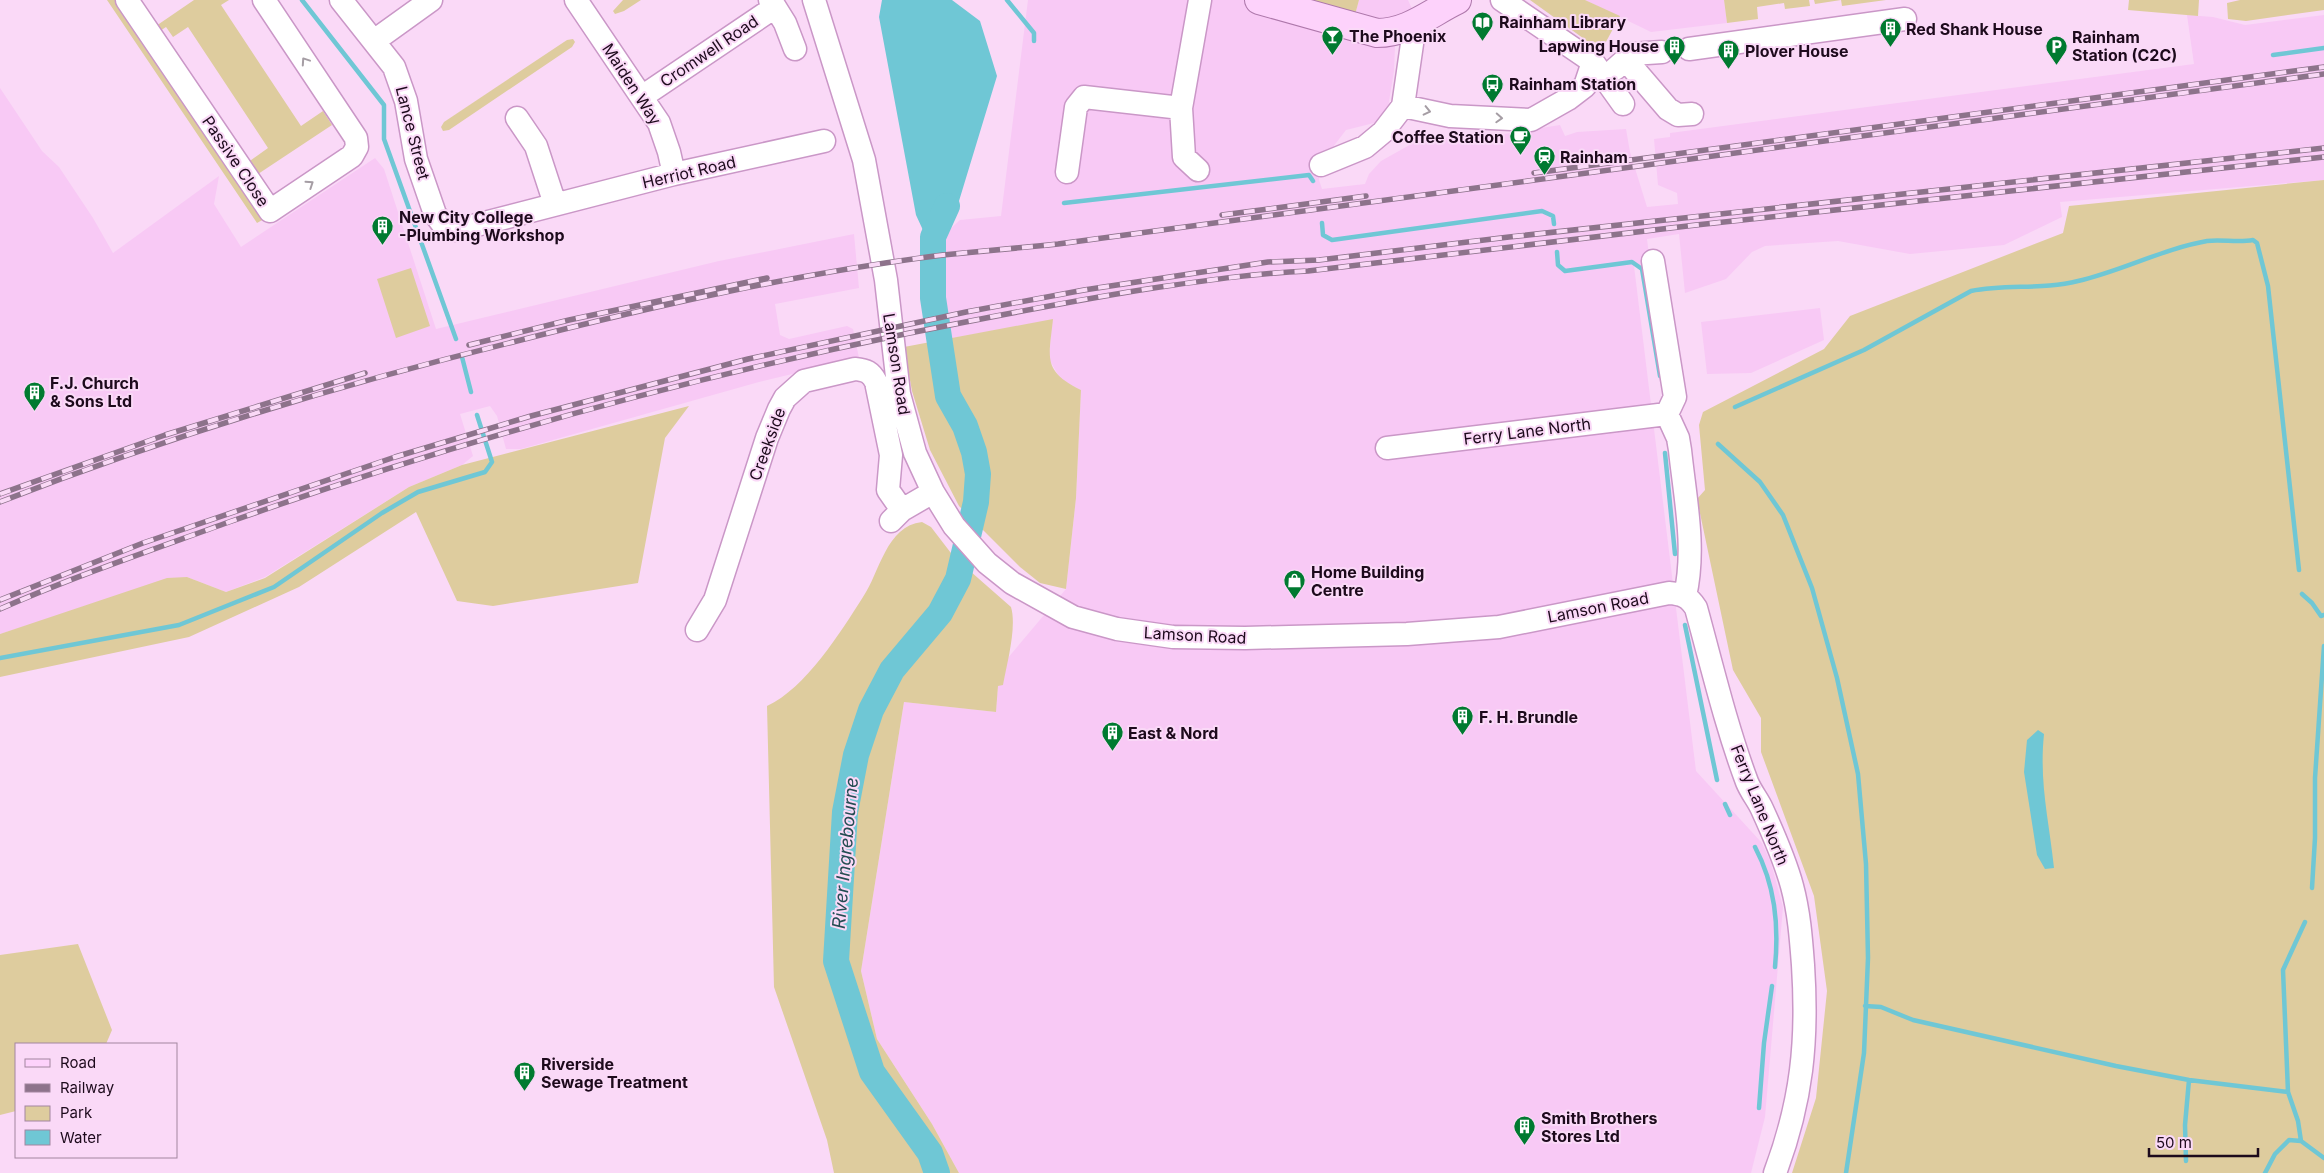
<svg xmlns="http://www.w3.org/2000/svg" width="2324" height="1173" font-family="Inter,sans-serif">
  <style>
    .built { fill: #f8c9f5 }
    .green { fill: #decc9e }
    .water { fill: #6fc7d5 }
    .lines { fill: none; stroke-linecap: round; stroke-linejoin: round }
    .stream { stroke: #6fc7d5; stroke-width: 4.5 }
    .river { stroke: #6fc7d5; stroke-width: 26 }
    .minor-casing { stroke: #ca97c7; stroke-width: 25 }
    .major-casing { stroke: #ae78ab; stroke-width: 30 }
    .minor { stroke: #fff; stroke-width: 22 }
    .major { stroke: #fdd2fb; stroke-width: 28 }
    .rail-casing { stroke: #8d738b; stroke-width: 5.5 }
    .rail { stroke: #fad9f7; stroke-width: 4; stroke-dasharray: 11; stroke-linecap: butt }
    .oneway { stroke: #a59da4 }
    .labels { text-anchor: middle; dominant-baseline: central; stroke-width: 4; stroke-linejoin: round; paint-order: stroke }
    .poi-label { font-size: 16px; font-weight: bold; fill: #1d0a1c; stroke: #fad9f7; text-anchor: start }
    .street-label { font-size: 16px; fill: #1d0a1c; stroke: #fad9f7 }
    .water-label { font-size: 18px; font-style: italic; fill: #244d53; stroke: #fad9f7 }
  </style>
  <rect width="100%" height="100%" fill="#fad9f7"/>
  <path class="built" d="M1028 0H1299L1355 15 1359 0H1408L1413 11 1395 46 1394 71 1387 114 1374 123 1346 130 1320 164 1319 180 1322 189 1365 184 1369 174 1381 161 1415 142 1460 136 1461 141 1560 125 1565 136 1577 132 1626 129 1630 152 1647 207 1678 204 1677 193 1658 185 1654 139 1670 137V133L2194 64 2187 15 2213 17 2245 25 2324 15V180L2060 202 2062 217 2004 245 1910 254 1838 241 1765 246 1752 252 1726 279 1685 293 1679 234 1647 239 1650 264 1634 266 1696 771 1762 843 1771 863 1783 907 1765 1117 1751 1173H959L932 1124 877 1039 861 971 904 702 996 712 998 686 1003 684 1007 659 1066 589 1076 498 1081 390 1061 380 1049 359 1052 320 942 340 929 274 937 241 960 220 1001 216Z
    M1585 0H1724L1727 23 1651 32Z
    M0 88 42 151 59 167 93 218 113 253 219 176 214 204 241 247 375 158 384 169 436 329 719 261 854 234 859 288 775 304 780 335 789 339 847 326 853 329 859 358 759 382 521 449H506L497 416 490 406 460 414 473 456 462 465 409 487 265 577 226 592 187 577 0 634Z
    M1820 308 1824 340 1751 373 1707 374 1701 322Z"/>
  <path class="green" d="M107 0H118L264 219 257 223Z
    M194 0H229L221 5 301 126 323 111 332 125 255 176 247 163 268 148 188 27 173 37 166 27 160 31 156 26Z
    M623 0H641L624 11 615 14 613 11Z
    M1299 0H1359L1355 15Z
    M1530 0H1585L1620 16 1601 51Z
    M1724 0H1809L1810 6 1785 9 1784 3 1757 7 1758 19 1727 23Z
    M1814 0H1886L1842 6 1841 0 1815 4Z
    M2129 0H2199L2198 16 2128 10Z
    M2240 0H2324V10L2246 21 2228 19 2227 3Z
    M573 39 575 42 572 47 449 130 443 131 441 127 444 122 567 40Z
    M2324 180V1173H1792L1816 1098 1827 991 1814 896 1761 752V718L1733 670 1697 499 1705 490 1699 425 1703 412 1824 349 1850 316 2063 233 2069 206Z
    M411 268 430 326 396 338 377 279Z
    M1053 319C1049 358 1042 371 1081 390L1076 498 1066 589 1040 583 1020 567 959 506 930 450 912 391 904 347Z
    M689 406 665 438 638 583 493 606 457 601 416 512 299 587 189 637 0 677V634L167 578 187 577 226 592 265 578 409 487 462 465Z
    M922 522 931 527 954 557 1011 607C1017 627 1007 663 1003 685L998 686 996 712 904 702 861 971 877 1039 932 1124 959 1173H834L827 1140 774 987 767 706C806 688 840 633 863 597 880 572 886 526 922 522Z
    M78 944 112 1030 106 1044H16V1111L0 1115V955Z"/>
  <path class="water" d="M882 0H952L980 21 997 76 952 224 928 241 916 215 879 17Z
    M2038 730 2044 734C2039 783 2049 820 2054 868L2045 869 2037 855 2024 772 2027 740Z"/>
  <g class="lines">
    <path class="stream" d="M302 0 384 105V139L456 339
      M1007 0 1034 33V41
      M2273 55 2324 48
      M1064 203 1309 175 1313 181
      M1322 223 1323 235 1332 240 1542 211 1553 216 1554 224
      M1557 252 1558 265 1565 271 1632 262 1642 269 1660 376
      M462 357 471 392
      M1735 407 1864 350 1971 291C2007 284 2043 290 2078 281 2122 271 2162 249 2207 241 2222 239 2238 243 2253 240L2257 243 2268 286 2299 570
      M1718 444 1760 482 1783 515 1812 588 1837 678 1858 774 1866 864 1868 958 1864 1053 1846 1173
      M1665 453 1675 554
      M2302 594 2312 603 2321 616 2324 615
      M1685 625 1717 780
      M0 658 179 625 274 587 382 513 418 492 485 472 492 462 477 415
      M1725 804 1730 815
      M1755 847C1775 885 1779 924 1775 967
      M2312 888 2315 838V778L2324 646
      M1865 1006 1881 1007 1913 1020 2116 1066 2189 1080 2288 1092
      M1759 1108 1764 1043 1772 986
      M2301 1141 2298 1121 2288 1092 2283 970 2305 922
      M2186 1161 2185 1125 2189 1080
      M2265 1173 2275 1154 2289 1140 2301 1141 2324 1158"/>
    <path class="river" d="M937 1173 930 1153 872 1072 836 961 845 812 856 755 871 710 892 670 940 613 958 579 976 502 978 474 974 452 965 426 948 396 933 298V237L947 206"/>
    <defs>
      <path id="minor" d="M127 0 270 211 352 156 357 147 356 138 264 0
        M341 0 394 67 406 101 416 159 435 214 444 226 457 230 674 174 824 141
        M576 0 659 123 669 152 674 174
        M814 0 864 160 886 280 899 394 915 453 933 492 954 526 987 563 1012 583 1073 617 1117 629 1173 637 1245 638 1407 634 1499 627 1669 593C1683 594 1689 597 1696 608 1712 666 1726 726 1747 782 1751 792 1758 800 1762 809 1773 833 1785 860 1792 886 1799 912 1801 938 1803 965 1808 1041 1802 1101 1775 1173
        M1502 0 1593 62 1623 104
        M775 7 785 23 795 49
        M374 41 431 0
        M1689 49 1905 19
        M1626 60 1668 109 1678 115 1692 114
        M1615 69 1632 54 1662 52
        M643 96 775 7 770 0
        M1403 106 1450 116 1531 120 1568 99 1585 86 1593 62
        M517 118 536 146 555 204
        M1321 165 1365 147 1383 132 1403 106 1412 44 1408 28
        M1198 170 1184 157 1181 108 1200 0
        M1067 172 1076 107 1084 97 1181 108
        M1653 261 1675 397 1667 414
        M1387 448 1667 414 1678 438 1680 450C1685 498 1696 548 1685 596
        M891 521 902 510 933 492
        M697 630 715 600 767 438 779 409 785 398 804 381 855 369C866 370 871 372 876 382L891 455 888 490 902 510"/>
      <path id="major" d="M1259 0 1377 33C1408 33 1430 13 1457 0"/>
    </defs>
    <use href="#minor" class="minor-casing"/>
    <use href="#major" class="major-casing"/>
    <use href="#minor" class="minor"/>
    <use href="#major" class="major"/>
    <defs>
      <path id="rail" d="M1534 173 2324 67
        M1222 215 1366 196
        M469 345 569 320 767 278
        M0 494 165 435 365 373
        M0 502C167 437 339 385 513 342 654 306 799 273 943 255 982 251 1020 248 1058 244L2324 74
        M0 600 143 543 395 457 531 416 748 359 966 312 1084 290 1268 262 1319 260 1509 237 2324 148
        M0 609C75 576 152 550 229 522 450 444 676 381 905 334 990 317 1074 300 1160 287 1209 280 1258 273 1308 271L1696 225 2324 157"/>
    </defs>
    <use href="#rail" class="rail-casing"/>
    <use href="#rail" class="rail"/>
  </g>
  <defs><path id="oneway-chevron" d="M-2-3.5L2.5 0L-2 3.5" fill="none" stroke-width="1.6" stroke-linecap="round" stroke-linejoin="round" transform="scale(1.25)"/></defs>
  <g class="oneway">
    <use href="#oneway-chevron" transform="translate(305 61) rotate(-124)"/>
    <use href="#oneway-chevron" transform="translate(1427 111) rotate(13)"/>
    <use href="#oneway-chevron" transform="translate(1499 118) rotate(3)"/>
    <use href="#oneway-chevron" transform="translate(310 184) rotate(-34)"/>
  </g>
  <defs>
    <symbol id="library-pin" viewBox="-11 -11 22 30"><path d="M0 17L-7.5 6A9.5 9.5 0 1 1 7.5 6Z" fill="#007a30" stroke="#fad9f7"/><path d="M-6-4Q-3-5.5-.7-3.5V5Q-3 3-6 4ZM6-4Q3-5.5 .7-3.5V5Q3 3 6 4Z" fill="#fff"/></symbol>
    <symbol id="building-pin" viewBox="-11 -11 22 30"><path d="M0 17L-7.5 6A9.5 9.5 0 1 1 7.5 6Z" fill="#007a30" stroke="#fad9f7"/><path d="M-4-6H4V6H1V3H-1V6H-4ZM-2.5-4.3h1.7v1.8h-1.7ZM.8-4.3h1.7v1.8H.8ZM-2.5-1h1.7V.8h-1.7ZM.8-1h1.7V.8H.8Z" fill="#fff"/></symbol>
    <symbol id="bar-pin" viewBox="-11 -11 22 30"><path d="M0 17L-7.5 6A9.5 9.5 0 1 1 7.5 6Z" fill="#007a30" stroke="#fad9f7"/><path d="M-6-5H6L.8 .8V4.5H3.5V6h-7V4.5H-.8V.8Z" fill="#fff"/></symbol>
    <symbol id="parking-pin" viewBox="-11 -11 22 30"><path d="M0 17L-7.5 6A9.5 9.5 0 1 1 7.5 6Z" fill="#007a30" stroke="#fad9f7"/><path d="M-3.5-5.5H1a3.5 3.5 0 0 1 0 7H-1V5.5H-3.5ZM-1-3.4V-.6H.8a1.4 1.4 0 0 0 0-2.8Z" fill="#fff"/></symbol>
    <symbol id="bus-pin" viewBox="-11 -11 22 30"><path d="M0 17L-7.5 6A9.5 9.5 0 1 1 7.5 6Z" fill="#007a30" stroke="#fad9f7"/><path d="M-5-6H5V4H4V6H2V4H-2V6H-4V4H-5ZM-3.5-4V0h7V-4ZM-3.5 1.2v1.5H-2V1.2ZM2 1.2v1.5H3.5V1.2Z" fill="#fff"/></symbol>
    <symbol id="cafe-pin" viewBox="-11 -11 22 30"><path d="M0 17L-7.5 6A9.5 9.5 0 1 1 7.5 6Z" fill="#007a30" stroke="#fad9f7"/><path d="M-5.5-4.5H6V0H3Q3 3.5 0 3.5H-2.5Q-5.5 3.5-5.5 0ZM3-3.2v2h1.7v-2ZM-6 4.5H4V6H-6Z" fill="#fff"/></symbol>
    <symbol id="station-pin" viewBox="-11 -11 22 30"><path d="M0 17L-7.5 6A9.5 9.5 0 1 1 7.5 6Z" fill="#007a30" stroke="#fad9f7"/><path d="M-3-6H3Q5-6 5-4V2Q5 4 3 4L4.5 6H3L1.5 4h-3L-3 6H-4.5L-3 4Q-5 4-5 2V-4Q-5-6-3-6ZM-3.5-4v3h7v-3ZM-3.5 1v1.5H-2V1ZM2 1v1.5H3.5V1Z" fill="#fff"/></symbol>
    <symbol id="shop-pin" viewBox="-11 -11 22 30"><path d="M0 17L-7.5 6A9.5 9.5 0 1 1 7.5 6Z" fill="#007a30" stroke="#fad9f7"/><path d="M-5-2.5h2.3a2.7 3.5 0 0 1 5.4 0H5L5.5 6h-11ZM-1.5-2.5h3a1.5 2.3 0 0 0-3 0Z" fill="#fff"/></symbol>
  </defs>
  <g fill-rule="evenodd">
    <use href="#library-pin" x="1470" y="10" width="25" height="34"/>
    <use href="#building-pin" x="1878" y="16" width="25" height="34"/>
    <use href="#bar-pin" x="1320" y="24" width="25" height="34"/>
    <use href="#building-pin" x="1662" y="34" width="25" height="34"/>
    <use href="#parking-pin" x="2044" y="34" width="25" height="34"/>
    <use href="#building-pin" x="1716" y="38" width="25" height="34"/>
    <use href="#bus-pin" x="1480" y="72" width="25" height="34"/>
    <use href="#cafe-pin" x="1508" y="124" width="25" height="34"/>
    <use href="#station-pin" x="1532" y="144" width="25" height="34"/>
    <use href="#building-pin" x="370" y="214" width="25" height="34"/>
    <use href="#building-pin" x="22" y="380" width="25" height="34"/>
    <use href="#shop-pin" x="1282" y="568" width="25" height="34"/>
    <use href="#building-pin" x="1450" y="704" width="25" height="34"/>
    <use href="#building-pin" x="1100" y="720" width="25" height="34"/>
    <use href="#building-pin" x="512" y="1060" width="25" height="34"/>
    <use href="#building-pin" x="1512" y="1114" width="25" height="34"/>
  </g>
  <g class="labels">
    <g class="poi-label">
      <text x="1499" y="22">Rainham Library</text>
      <text x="1906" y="29">Red Shank House</text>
      <text x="1349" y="36">The Phoenix</text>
      <text x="2072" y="37">Rainham<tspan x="2072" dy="18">Station (C2C)</tspan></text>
      <text x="1659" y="46" text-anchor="end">Lapwing House</text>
      <text x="1745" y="51">Plover House</text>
      <text x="1509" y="84">Rainham Station</text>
      <text x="1504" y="137" text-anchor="end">Coffee Station</text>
      <text x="1560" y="157">Rainham</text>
      <text x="399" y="217">New City College<tspan x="399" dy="18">-Plumbing Workshop</tspan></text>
      <text x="50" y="383">F.J. Church<tspan x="50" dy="18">&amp; Sons Ltd</tspan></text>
      <text x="1311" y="572">Home Building<tspan x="1311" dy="18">Centre</tspan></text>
      <text x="1479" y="717">F. H. Brundle</text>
      <text x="1128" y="733">East &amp; Nord</text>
      <text x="541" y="1064">Riverside<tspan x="541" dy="18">Sewage Treatment</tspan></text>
      <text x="1541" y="1118">Smith Brothers<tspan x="1541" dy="18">Stores Ltd</tspan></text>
    </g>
    <g class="street-label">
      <text transform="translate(709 51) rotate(-34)">Cromwell Road</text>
      <text transform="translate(632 84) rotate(57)">Maiden Way</text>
      <text transform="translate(413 133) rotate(76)">Lance Street</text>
      <text transform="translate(236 161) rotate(56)">Passive Close</text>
      <text transform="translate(689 172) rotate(-13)">Herriot Road</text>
      <text transform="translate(897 364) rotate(81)">Lamson Road</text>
      <text transform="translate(1527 431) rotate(-7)">Ferry Lane North</text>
      <text transform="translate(767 444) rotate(-70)">Creekside</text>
      <text transform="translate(1598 607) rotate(-11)">Lamson Road</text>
      <text transform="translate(1195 635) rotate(3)">Lamson Road</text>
      <text transform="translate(1760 805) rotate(68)">Ferry Lane North</text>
    </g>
    <g class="water-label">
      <text transform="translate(845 853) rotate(-85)">River Ingrebourne</text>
    </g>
  </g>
  <rect x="15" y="1043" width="162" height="115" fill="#fad9f7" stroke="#a2869f"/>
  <rect x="25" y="1059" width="25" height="8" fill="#fdd2fb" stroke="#a2869f"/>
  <text x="60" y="1068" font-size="15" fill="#1d0a1c">Road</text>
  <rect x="25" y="1084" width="25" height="8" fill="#8d738b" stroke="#a2869f"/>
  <text x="60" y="1093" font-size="15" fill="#1d0a1c">Railway</text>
  <rect x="25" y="1106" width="25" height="15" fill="#decc9e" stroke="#a2869f"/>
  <text x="60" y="1118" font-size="15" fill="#1d0a1c">Park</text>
  <rect x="25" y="1130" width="25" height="15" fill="#6fc7d5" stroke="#a2869f"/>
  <text x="60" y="1143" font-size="15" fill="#1d0a1c">Water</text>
  <path d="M2149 1148v8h109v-8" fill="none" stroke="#1d0a1c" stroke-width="2.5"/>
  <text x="2156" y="1148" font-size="15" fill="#1d0a1c" stroke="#fad9f7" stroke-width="4" paint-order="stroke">50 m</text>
</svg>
